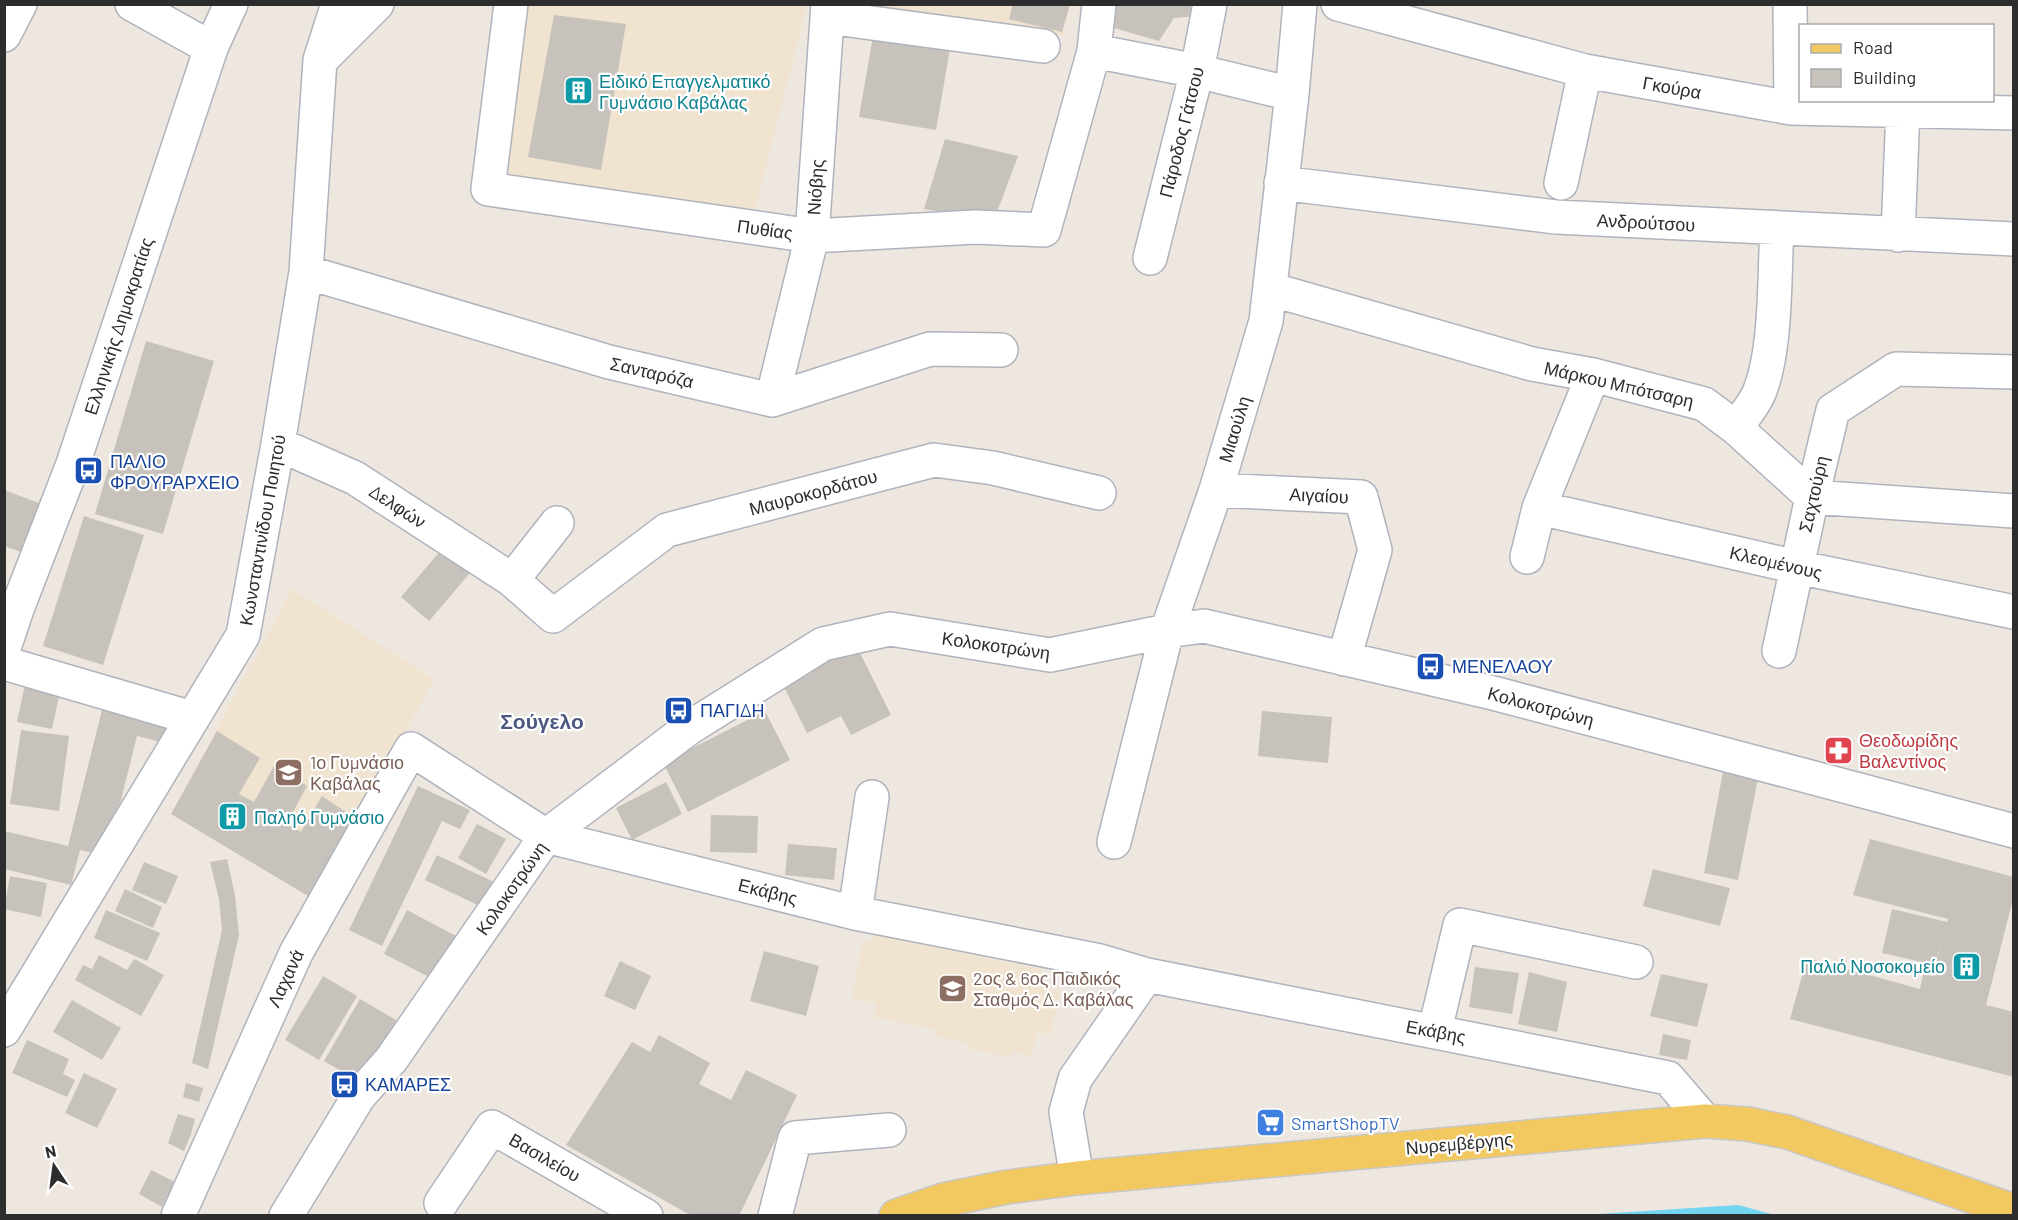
<svg xmlns="http://www.w3.org/2000/svg" width="2018" height="1220" font-family="Barlow,sans-serif">
  <style>
    .education { fill: #f0e4d0 }
    .water { fill: #73d5f0 }
    .building { fill: #c7c2bb }
    .lines { fill: none; stroke-linecap: round; stroke-linejoin: round }
    .minor-casing { stroke: #b0b3bd; stroke-width: 36 }
    .major-casing { stroke: #c8c8c8; stroke-width: 36 }
    .minor { stroke: #fff; stroke-width: 33 }
    .major { stroke: #f2c961; stroke-width: 33 }
    .labels { text-anchor: middle; dominant-baseline: central; stroke-width: 4.5; stroke-linejoin: round; paint-order: stroke }
    .culture-label { font-size: 18px; fill: #0d838f; stroke: #fff; text-anchor: start }
    .street-label { font-size: 18px; fill: #2d2d2d; stroke: #fff }
    .transit-label { font-size: 18px; fill: #164399; stroke: #fff; text-anchor: start }
    .health-label { font-size: 18px; fill: #be3a42; stroke: #fff; text-anchor: start }
    .education-label { font-size: 18px; fill: #785e54; stroke: #fff; text-anchor: start }
    .shop-label { font-size: 18px; fill: #366cbe; stroke: #fff; text-anchor: start }
    .quarter-label { font-size: 21px; font-weight: bold; fill: #4c587f; stroke: #fff }
  </style>
  <rect width="100%" height="100%" fill="#eee7e0"/>
  <path class="education" d="M832 4 1071 5 1063 35 832 10Z
    M516 5H807L751 226 494 193Z
    M292 589 434 679 358 820 313 899 171 814Z
    M876 923 969 941 967 954 1042 969 1039 986 1060 990 1051 1035 1037 1032 1032 1056 1013 1052 1009 1057 969 1049V1043L934 1036 936 1030 874 1017 877 1003 852 998 863 940 872 942Z"/>
  <path class="water" d="M1738 1205 1775 1215H1584Z"/>
  <path class="building" d="M1013 4H1070L1062 32 1009 19Z
    M1109 4H1200L1196 16 1174 18 1159 41 1104 25Z
    M554 15 626 24 601 170 528 157Z
    M873 36 950 49 936 130 859 117Z
    M945 139 1018 156 994 220 924 209Z
    M146 341 214 361 163 534 95 514Z
    M4 490 39 503 21 552 4 546Z
    M84 516 144 535 103 665 43 646Z
    M442 549 470 573 429 621 401 597Z
    M857 647 891 715 851 735 841 716 807 733 782 683Z
    M25 684 60 692 52 729 17 722Z
    M104 702 175 719 169 744 137 736 107 856 80 850 71 885 4 869V831L68 846Z
    M765 711 790 760 688 812 663 763Z
    M1262 711 1332 717 1328 763 1258 756Z
    M21 730 69 736 59 811 10 804Z
    M217 731 260 758 239 794 254 802 274 766 307 786 287 823 301 832 322 796 358 820 313 899 171 814Z
    M1725 761 1760 768 1738 880 1704 873Z
    M666 782 682 814 632 840 616 808Z
    M418 786 470 810 460 829 442 821 382 946 349 930Z
    M711 815 758 816 757 853 710 852Z
    M477 824 506 839 486 874 458 858Z
    M1870 839 2014 877V895L1986 1005 2014 1012V1077L1790 1019 1807 958 1920 989 1923 974 1933 976 1942 939 1935 965 1882 953 1892 909 1947 922 1948 919 1853 895Z
    M788 844 837 848 834 880 785 875Z
    M437 855 494 882 482 907 425 880Z
    M227 859 235 895 239 935 208 1069 192 1063 222 930 219 899 210 862Z
    M144 862 178 876 166 904 132 890Z
    M1653 869 1730 888 1720 926 1643 906Z
    M10 876 47 883 41 917 4 909Z
    M125 889 162 907 153 928 115 911Z
    M106 910 160 933 147 961 94 938Z
    M407 910 456 936 433 979 384 954Z
    M764 951 819 966 806 1016 750 1001Z
    M99 955 127 970 134 959 164 975 141 1016 75 980 83 965 92 969Z
    M620 961 651 976 635 1010 604 996Z
    M1475 967 1519 973 1512 1014 1469 1007Z
    M1529 972 1567 982 1557 1032 1518 1024Z
    M1661 974 1708 984 1697 1027 1650 1016Z
    M323 976 357 996 319 1060 285 1040Z
    M360 999 396 1020 360 1082 324 1061Z
    M72 1000 121 1028 102 1060 53 1032Z
    M1663 1034 1691 1040 1687 1060 1659 1055Z
    M659 1035 710 1063 699 1084 731 1100 746 1070 797 1095 739 1216H692L566 1145 632 1042 650 1052Z
    M27 1040 69 1059 63 1074 75 1080 67 1097 12 1073Z
    M84 1073 117 1089 97 1128 65 1113Z
    M186 1083 203 1088 199 1102 183 1097Z
    M178 1114 195 1119 191 1134 184 1151 168 1143Z
    M151 1170 175 1182 162 1207 139 1194Z"/>
  <g class="lines">
    <defs>
      <path id="minor" d="M132 4 211 48
        M511 4 488 189 812 236 975 227 1044 230 1094 51 1099 4
        M1338 4 1585 71 1791 108 2014 113
        M1790 4 1791 108
        M827 17 1043 46
        M4 35 20 4
        M1094 51 1197 71 1292 94
        M324 57 377 4
        M1281 183 1556 217 2014 239
        M1561 183 1585 71
        M1898 235 1903 109
        M1150 258 1197 71 1210 4
        M306 272 609 362 772 400 930 349 1001 350
        M1270 289 1532 364 1593 375 1704 404 1736 428 1812 497 2014 511
        M772 400 812 236 828 4
        M1736 428C1743 417 1754 405 1759 393 1777 349 1774 277 1777 228
        M278 444 355 478 512 580 553 616 667 530 934 460 993 468 1099 493
        M1216 490 1361 497 1375 550 1344 659
        M1539 508 1797 567 2014 612
        M1527 557 1539 508 1593 375
        M512 580 557 523
        M4 648 17 609 73 464 211 48 231 4
        M1779 651 1812 497 1833 410 1896 369 2014 372
        M4 663 192 718
        M1114 842 1167 631 1216 490 1266 321 1292 94 1300 4
        M855 913 872 797
        M4 1030 243 635 278 444 306 272 320 60 338 4
        M1435 1030 1460 925 1636 962
        M1077 1178 1066 1112 1075 1079 1147 975 1668 1078 1705 1121
        M441 1203 492 1127 646 1216
        M178 1216 296 953 411 749 546 836 855 913 1100 961 1147 975
        M286 1216 359 1096 391 1060 546 836 689 728 823 644 890 629 1050 655 1167 631 1204 626 1493 693 2014 831
        M775 1216 795 1138 889 1130"/>
      <path id="major" d="M896 1216 943 1200 1007 1187 1077 1178 1705 1121 1748 1124 1787 1132 2014 1211"/>
    </defs>
    <use href="#minor" class="minor-casing"/>
    <use href="#major" class="major-casing"/>
    <use href="#minor" class="minor"/>
    <use href="#major" class="major"/>
  </g>
  <defs>
    <symbol id="building-square" viewBox="-11 -11 22 22"><rect x="-9" y="-9" width="18" height="18" rx="4" fill="#0f9aa8" stroke="#fff"/><path d="M-4-6H4V6H1V3H-1V6H-4ZM-2.5-4.3h1.7v1.8h-1.7ZM.8-4.3h1.7v1.8H.8ZM-2.5-1h1.7V.8h-1.7ZM.8-1h1.7V.8H.8Z" fill="#fff"/></symbol>
    <symbol id="bus-square" viewBox="-11 -11 22 22"><rect x="-9" y="-9" width="18" height="18" rx="4" fill="#1a4fb4" stroke="#fff"/><path d="M-5-6H5V4H4V6H2V4H-2V6H-4V4H-5ZM-3.5-4V0h7V-4ZM-3.5 1.2v1.5H-2V1.2ZM2 1.2v1.5H3.5V1.2Z" fill="#fff"/></symbol>
    <symbol id="pharmacy-square" viewBox="-11 -11 22 22"><rect x="-9" y="-9" width="18" height="18" rx="4" fill="#e0444e" stroke="#fff"/><path d="M-2-6h4v4h4v4h-4v4h-4v-4h-4v-4h4Z" fill="#fff"/></symbol>
    <symbol id="school-square" viewBox="-11 -11 22 22"><rect x="-9" y="-9" width="18" height="18" rx="4" fill="#8d6e63" stroke="#fff"/><path d="M0-5L7-2L0 1L-7-2ZM-4 1L0 2.5L4 1V4Q0 6-4 4Z" fill="#fff"/></symbol>
    <symbol id="supermarket-square" viewBox="-11 -11 22 22"><rect x="-9" y="-9" width="18" height="18" rx="4" fill="#3f7fe0" stroke="#fff"/><path d="M-6-5.5h2.5l.6 2H6L4.5 2H-2.5L-4.4-4H-6ZM-1.5 3.2a1.3 1.3 0 1 0 .1 0ZM3 3.2a1.3 1.3 0 1 0 .1 0Z" fill="#fff"/></symbol>
  </defs>
  <g fill-rule="evenodd">
    <use href="#building-square" x="562" y="74" width="33" height="33"/>
    <use href="#bus-square" x="72" y="454" width="33" height="33"/>
    <use href="#bus-square" x="1414" y="650" width="33" height="33"/>
    <use href="#bus-square" x="662" y="694" width="33" height="33"/>
    <use href="#pharmacy-square" x="1822" y="734" width="33" height="33"/>
    <use href="#school-square" x="272" y="756" width="33" height="33"/>
    <use href="#building-square" x="216" y="800" width="33" height="33"/>
    <use href="#building-square" x="1950" y="950" width="33" height="33"/>
    <use href="#school-square" x="936" y="972" width="33" height="33"/>
    <use href="#bus-square" x="328" y="1068" width="33" height="33"/>
    <use href="#supermarket-square" x="1254" y="1106" width="33" height="33"/>
  </g>
  <g class="labels">
    <g class="culture-label">
      <text x="599" y="81">Ειδικό Επαγγελματικό<tspan x="599" dy="21">Γυμνάσιο Καβάλας</tspan></text>
      <text x="254" y="817">Παληό Γυμνάσιο</text>
      <text x="1945" y="966" text-anchor="end">Παλιό Νοσοκομείο</text>
    </g>
    <g class="street-label">
      <text transform="translate(1672 87) rotate(10)">Γκούρα</text>
      <text transform="translate(1181 132) rotate(-76)">Πάροδος Γάτσου</text>
      <text transform="translate(815 187) rotate(-86)">Νιόβης</text>
      <text transform="translate(1646 222) rotate(3)">Ανδρούτσου</text>
      <text transform="translate(765 229) rotate(8)">Πυθίας</text>
      <text transform="translate(118 326) rotate(-72)">Ελληνικής Δημοκρατίας</text>
      <text transform="translate(652 372) rotate(13)">Σανταρόζα</text>
      <text transform="translate(1619 384) rotate(13)">Μάρκου Μπότσαρη</text>
      <text transform="translate(1234 429) rotate(-73)">Μιαούλη</text>
      <text transform="translate(813 492) rotate(-15)">Μαυροκορδάτου</text>
      <text transform="translate(1813 494) rotate(-77)">Σαχτούρη</text>
      <text transform="translate(1319 495) rotate(3)">Αιγαίου</text>
      <text transform="translate(398 506) rotate(33)">Δελφών</text>
      <text transform="translate(262 530) rotate(-80)">Κωνσταντινίδου Ποιητού</text>
      <text transform="translate(1776 562) rotate(13)">Κλεομένους</text>
      <text transform="translate(996 645) rotate(8)">Κολοκοτρώνη</text>
      <text transform="translate(1541 706) rotate(15)">Κολοκοτρώνη</text>
      <text transform="translate(511 888) rotate(-55)">Κολοκοτρώνη</text>
      <text transform="translate(768 891) rotate(14)">Εκάβης</text>
      <text transform="translate(285 978) rotate(-65)">Λαχανά</text>
      <text transform="translate(1436 1031) rotate(11)">Εκάβης</text>
      <text transform="translate(1459 1143) rotate(-5)">Νυρεμβέργης</text>
      <text transform="translate(545 1157) rotate(30)">Βασιλείου</text>
    </g>
    <g class="transit-label">
      <text x="110" y="461">ΠΑΛΙΟ<tspan x="110" dy="21">ΦΡΟΥΡΑΡΧΕΙΟ</tspan></text>
      <text x="1452" y="666">ΜΕΝΕΛΑΟΥ</text>
      <text x="700" y="710">ΠΑΓΙΔΗ</text>
      <text x="365" y="1084">ΚΑΜΑΡΕΣ</text>
    </g>
    <g class="health-label">
      <text x="1859" y="740">Θεοδωρίδης<tspan x="1859" dy="21">Βαλεντίνος</tspan></text>
    </g>
    <g class="education-label">
      <text x="310" y="762">1ο Γυμνάσιο<tspan x="310" dy="21">Καβάλας</tspan></text>
      <text x="973" y="978">2ος &amp; 6ος Παιδικός<tspan x="973" dy="21">Σταθμός Δ. Καβάλας</tspan></text>
    </g>
    <g class="shop-label">
      <text x="1291" y="1123">SmartShopTV</text>
    </g>
    <g class="quarter-label">
      <text x="542" y="720">Σούγελο</text>
    </g>
  </g>
  <rect width="2018" height="1220" fill="none" stroke="#2d2d2d" stroke-width="12"/>
  <rect x="1799" y="24" width="195" height="78" fill="#ffffff" stroke="#ababab" stroke-width="1.5"/>
  <rect x="1811" y="44" width="30" height="9" fill="#f2c961" stroke="#ababab" stroke-width="1.5"/>
  <text x="1853" y="54" font-size="18" fill="#2d2d2d">Road</text>
  <rect x="1811" y="69" width="30" height="18" fill="#c7c2bb" stroke="#ababab" stroke-width="1.5"/>
  <text x="1853" y="84" font-size="18" fill="#2d2d2d">Building</text>
  <g transform="translate(54 1166) rotate(347)" stroke="#ffffff" stroke-width="4.5" paint-order="stroke">
  <path d="M0-4.5L10 22L0 15L-10 22Z" fill="#2d2d2d"/>
  <text y="-9" font-size="16" font-weight="bold" text-anchor="middle" fill="#2d2d2d">N</text>
  </g>
</svg>
